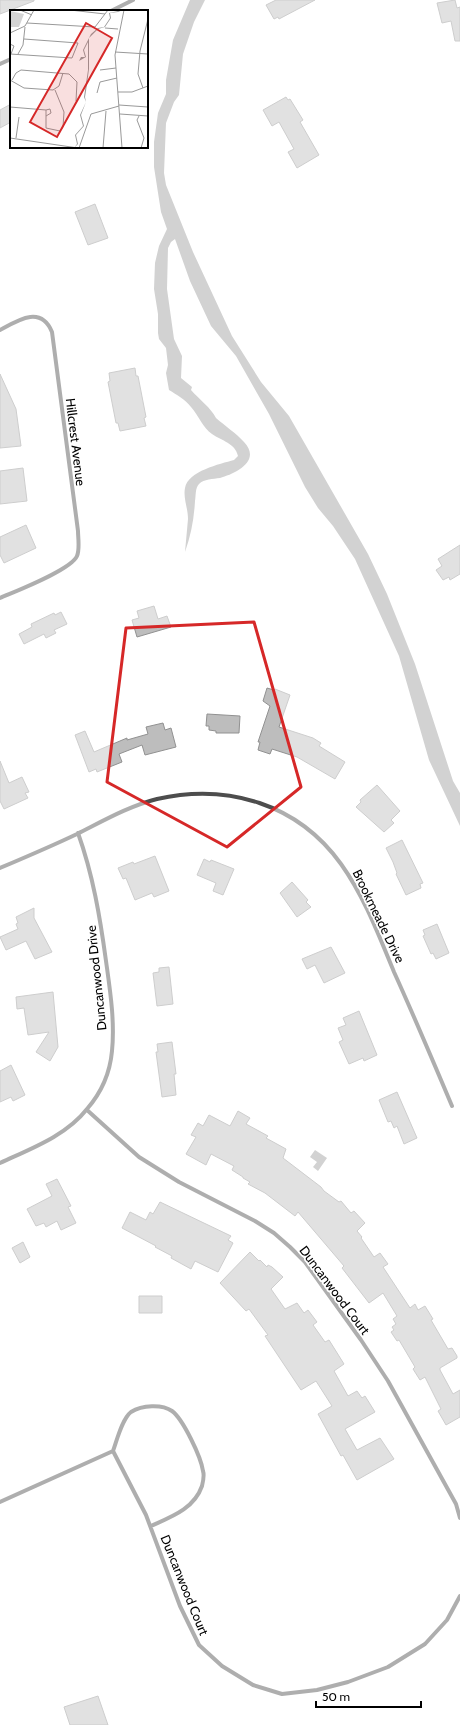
<svg xmlns="http://www.w3.org/2000/svg" width="460" height="1725" font-family="Cabin,sans-serif">
  <style>
    .water { fill: #9b9b9b }
    .building { fill: #bdbdbd; stroke: #919191 }
    .lines { fill: none; stroke-linecap: round; stroke-linejoin: round }
    .street { stroke: #4d4d4d; stroke-width: 4 }
    .marked { fill: none; stroke: #d62828; stroke-width: 3; stroke-linejoin: round }
    .labels { text-anchor: middle; dominant-baseline: central; stroke-width: 3.5; stroke-linejoin: round; paint-order: stroke }
    .street-label { font-size: 13px; fill: #000; stroke: #fff }
    .inset-road { fill: none; stroke: #999; stroke-width: 1 }
    .view { fill: #d62828; fill-opacity: 0.15; stroke: #d62828; stroke-width: 2 }
    .inset-edge { fill: none; stroke: #000; stroke-width: 2 }
  </style>
  <rect width="100%" height="100%" fill="#fff"/>
  <path class="water" d="M190 0H205L194 22 183 54 179 95 174 102 166 123 164 173 166 185 193 252 232 336 261 382 289 416 368 554 387 594 415 664 453 781 460 793V826L429 760 399 656 355 559 333 526 318 508 305 487 269 414 236 356 211 326 190 281 175 239 171 242 168 248 167 289 174 339 182 356 181 378 192 387 191 390C199 399 211 408 216 418 225 426 236 433 244 442 262 461 235 474 220 478 213 479 204 479 199 484 195 488 196 496 195 501 194 519 191 535 185 552 186 541 187 530 188 519 188 508 183 498 185 488 188 471 220 464 234 460L238 456C235 443 222 441 212 434 203 428 199 416 191 407 185 399 177 395 169 390L166 373 168 365 166 348 159 339 158 333V314L154 289 155 263 159 246 167 229 161 212 154 167V142L158 113 166 94V80L173 40Z
    M315 1150 327 1158 318 1171 313 1167 317 1162 310 1157Z"/>
  <path class="building" d="M0 0H34V1L0 14Z
    M276 0H315L279 19 278 17 274 19 266 5Z
    M455 0 457 8 460 7V41H455L451 21 442 23 437 3Z
    M286 97 288 100 290 99 303 120 300 122 319 155 297 168 288 152 294 149 279 122 272 126 263 110Z
    M11 104V122L0 128V110Z
    M95 204 108 238 88 245 75 212Z
    M135 368 136 376H138L146 417 144 418 146 426 120 431 118 423H116L108 382 110 381 109 373Z
    M0 374 16 409 21 446 0 448Z
    M23 468 27 501 0 504V471Z
    M26 525 36 548 4 563 0 555V537Z
    M460 545V574L450 580 449 577 443 580 436 570 442 566 438 559Z
    M154 606 158 619 167 616 171 627 137 637 132 620 139 618 137 611Z
    M61 612 67 624 54 630 56 633 46 638 44 634 24 644 19 634 32 627 31 624 54 613 55 615Z
    M267 688 274 690 275 689 290 695 279 727 313 738 321 743 319 746 345 762 335 779 297 757 272 749 270 754 258 750 260 742H258L270 706 263 701Z
    M207 714 240 716 239 733H216V731L209 730V726H206Z
    M163 723 165 730 171 728 176 747 145 755 142 745 119 754 122 762 97 772 96 769 89 772 75 735 85 731 94 752 127 738V740L148 734 146 727Z
    M0 761 9 783 22 777 29 792 25 793 28 798 4 809 0 801Z
    M377 785 400 811 391 820 394 823 384 832 356 807 361 802 360 800Z
    M402 840 423 883 420 884 421 888 406 895 396 874 397 873 393 862 386 848Z
    M155 856 169 891 154 897 152 893 135 900 126 878 123 879 118 868 133 862 134 864Z
    M204 859 210 862 211 860 234 869 223 895 213 891 216 883 197 875Z
    M292 882 308 900 306 902 311 907 297 917 280 893Z
    M34 908V918L52 952 35 959 26 941 6 950 0 937 18 929 16 924 18 923 16 917Z
    M437 924 449 953 436 959 433 953 431 954 423 936 425 935 423 930Z
    M331 947 345 973 324 983 315 965 307 969 302 959Z
    M169 967 173 1004 157 1006 153 973 159 972V968Z
    M53 992 58 1047 50 1061 36 1052 49 1032 28 1035 24 1008 17 1009 16 997Z
    M359 1011 377 1055 364 1061 363 1058 349 1064 339 1042 343 1040 338 1028 346 1025 343 1018Z
    M172 1042 176 1074H174L176 1095 162 1097 156 1052H158L157 1044Z
    M11 1065 25 1095 13 1101 11 1097 0 1102V1071Z
    M397 1092 417 1138 404 1144 397 1126 394 1128 391 1121 388 1122 379 1100Z
    M238 1111 250 1118 246 1124 268 1136 266 1138 286 1149 283 1158 321 1187 324 1191 339 1202 341 1201 351 1213 354 1211 365 1223 357 1231 362 1237 361 1238 374 1257 380 1253 388 1264 383 1267 410 1308 415 1304 418 1310 425 1306 433 1319 431 1320 448 1349 452 1348 457 1356V1358L440 1368V1370L453 1394 460 1390V1417L446 1425 438 1411 441 1409 425 1377 420 1380 413 1369 415 1367 399 1340 397 1341 391 1332 394 1330 392 1327 396 1324 393 1319 397 1316 383 1293 369 1303 342 1268 344 1266 298 1212 295 1216 265 1193 248 1184 250 1182 243 1178V1177L232 1170 234 1166 211 1154 206 1165 186 1154 196 1137 191 1135 198 1123 203 1126 209 1115 230 1126Z
    M57 1179 71 1206 68 1207 76 1223 61 1230 57 1221 46 1227 44 1223 36 1226 27 1209 52 1196 46 1184Z
    M160 1202 231 1236 228 1240 233 1243 218 1272 195 1261 191 1269 171 1258 172 1256 155 1247 156 1246 122 1228 130 1212 146 1220 150 1212 153 1214Z
    M23 1242 30 1257 20 1263 12 1248Z
    M250 1252 259 1261 260 1260 267 1267 268 1265 272 1267 283 1277 271 1289 285 1309 297 1303 304 1313 308 1310 317 1322 313 1325 325 1342 329 1340 344 1364 334 1371 348 1396 357 1391 362 1398 365 1396 375 1412 345 1429 357 1450 380 1438 394 1459 357 1480 343 1455 341 1456 318 1414 332 1406 316 1381 301 1390 265 1336 268 1335 249 1309 246 1311 220 1283Z
    M139 1296H162V1313H139Z
    M98 1696 108 1725H70L64 1707Z"/>
  <g class="lines">
    <path class="street" d="M111 11 133 0
      M0 64 11 59
      M0 330C18 320 41 305 52 332L78 531C78 538 80 549 77 556 71 570 16 591 0 598
      M0 868C26 857 52 846 77 834 103 821 129 806 157 799 228 783 298 804 341 864 364 896 379 936 394 972 414 1016 433 1061 452 1106
      M87 1110 139 1157 179 1182 255 1221 274 1233 290 1247 305 1262 361 1340 388 1381 456 1504 460 1518
      M0 1163C30 1149 66 1136 87 1109 101 1093 110 1073 112 1051 115 1021 110 990 106 961 100 917 93 875 78 833
      M113 1451C117 1440 122 1419 131 1412 142 1405 162 1404 172 1411 183 1419 201 1457 203 1471 204 1474 203 1482 202 1486 194 1509 171 1517 151 1526
      M0 1502 113 1451 146 1515 180 1606 199 1645 222 1666 253 1685 282 1694 317 1690 348 1682 388 1667 425 1644 447 1620 460 1596"/>
  </g>
  <path d="M0 0H460V1725H0ZM254 622 301 787 227 847 107 782 126 628Z" fill="#fff" fill-opacity=".55" fill-rule="evenodd"/>
  <path class="marked" d="M254 622 301 787 227 847 107 782 126 628Z"/>
  <g class="labels">
    <g class="street-label">
      <text transform="translate(76 442) rotate(83)">Hillcrest Avenue</text>
      <text transform="translate(379 916) rotate(64)">Brookmeade Drive</text>
      <text transform="translate(96 978) rotate(-96)">Duncanwood Drive</text>
      <text transform="translate(335 1290) rotate(53)">Duncanwood Court</text>
      <text transform="translate(185 1585) rotate(68)">Duncanwood Court</text>
    </g>
  </g>
  <g transform="translate(10 10)">
    <rect width="138" height="138" fill="#fff"/>
    <path d="M0 1 14 4 9 17H0Z" fill="#d4d4d4"/>
    <path d="M113 0 108 2 100 3 101 8 95 17 88 19 79 28V59L76 81 75 87 76 92 71 105 74 116 66 125 68 134 64 138 67 134 65 125 73 116 70 105 76 92 74 87 78 60V32L74 40 76 47 69 51 71 47H75L73 40 81 24 88 18 94 17 100 8 99 3Z" fill="#9b9b9b"/>
    <path class="inset-road" d="M10 0 22 5M32 0H47M60 0 95 4M17 13 85 17 98 0M95 18 108 19M0 23 15 16 24 0M0 34 4 36 1 44M105 42 138 44M0 44 62 48 68 33 14 29M8 44 13 35 15 17M90 60 106 58M0 70 14 78 43 80 49 76 53 63M2 70 6 63 11 60 59 64 67 72 66 91M133 78 128 64 130 41 138 9M108 82H122L138 76M87 83 90 72 107 68M109 95 138 97M0 97 36 100V118L50 121 53 117 54 102 45 80M110 104 138 106M36 106 41 103 40 99 36 100M129 106 127 110 134 128 131 138M0 128 68 138M6 128 9 107M69 138 81 104 109 96M93 138 96 101M112 138 105 45 114 0"/>
    <path class="view" d="M76 13 102 28 47 127 20 112Z"/>
    <rect width="138" height="138" class="inset-edge"/>
  </g>
  <path d="M316 1701v6h105v-6" fill="none" stroke="#000000" stroke-width="2"/>
  <text x="322" y="1701" font-size="12" fill="#000000" stroke="#ffffff" stroke-width="3" paint-order="stroke">50 m</text>
</svg>
